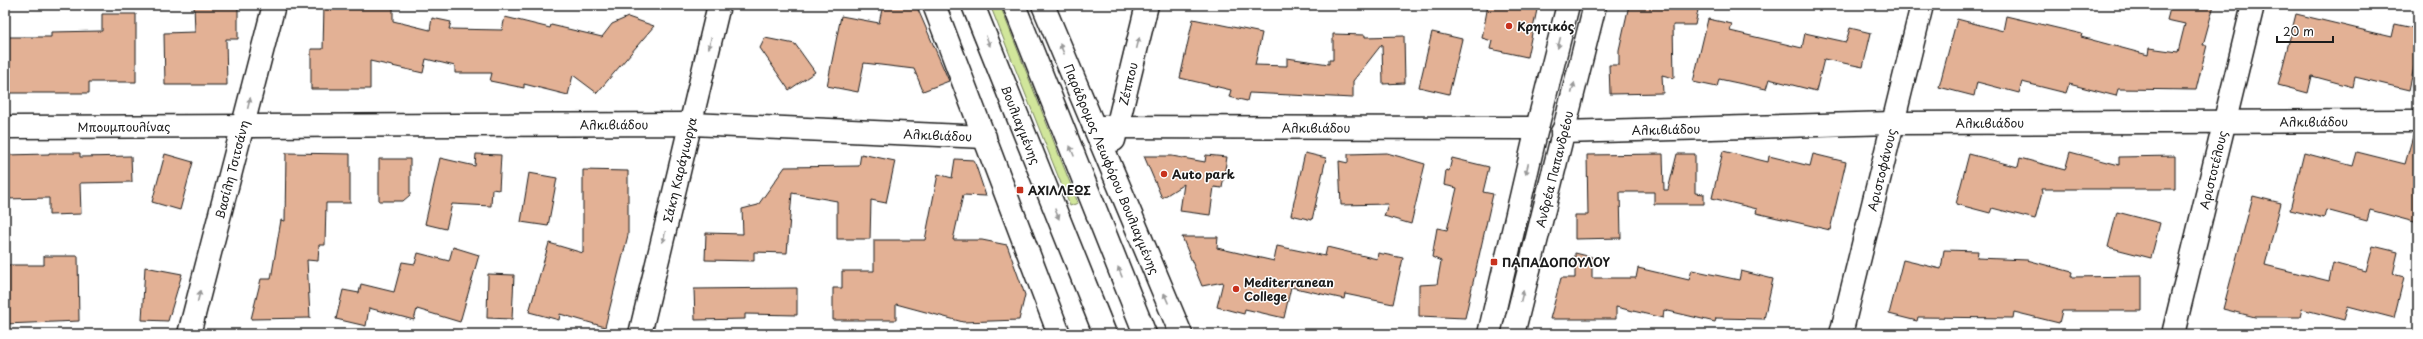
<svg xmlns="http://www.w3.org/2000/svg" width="2423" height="339" font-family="'Playpen Sans',sans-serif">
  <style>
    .green { fill: #d1e69b; stroke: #76815c }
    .building { fill: #e3b195; stroke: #1c1c1c }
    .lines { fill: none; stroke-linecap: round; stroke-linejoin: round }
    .minor-casing { stroke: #1c1c1c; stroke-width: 25 }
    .major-casing { stroke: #1c1c1c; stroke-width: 25 }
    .minor { stroke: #fff; stroke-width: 22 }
    .major { stroke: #fff; stroke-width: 22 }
    .oneway { fill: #999 }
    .poi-dot { fill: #c8321e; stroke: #fff; stroke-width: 1.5 }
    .labels { text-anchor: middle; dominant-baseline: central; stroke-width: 3; stroke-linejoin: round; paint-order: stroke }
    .poi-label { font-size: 12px; font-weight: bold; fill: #1c1c1c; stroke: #fff; text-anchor: start }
    .street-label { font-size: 12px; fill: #1c1c1c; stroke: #fff }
  </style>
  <rect width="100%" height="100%" fill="#fff"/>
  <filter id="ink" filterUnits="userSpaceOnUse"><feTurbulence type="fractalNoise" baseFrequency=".025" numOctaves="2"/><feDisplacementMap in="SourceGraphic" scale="8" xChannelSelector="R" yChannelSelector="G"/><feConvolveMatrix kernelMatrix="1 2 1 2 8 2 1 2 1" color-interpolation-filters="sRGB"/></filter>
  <g filter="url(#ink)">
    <path class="green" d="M990 5H1000L1078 203 1070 206Z"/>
    <path class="building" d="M194 5H238V39H226L227 85H165L164 33 195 32Z
      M324 5H393V21L430 30 432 18 451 22 449 29 502 30 505 17 550 28 551 25 602 37 612 24 628 17 654 26 597 93 573 75 568 95 524 84V88L490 81 492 73H455V66L426 59 423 73 370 61V89H311V49H323Z
      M883 5H916L949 81 923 91 914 69 864 63 858 92 827 86 841 16 879 23Z
      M1488 5H1538L1527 57 1490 49 1492 41 1482 38Z
      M1629 5H1699L1695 25H1673L1674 78 1662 75 1663 93 1610 94 1609 65H1619V50Z
      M2171 5H2214L2203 45H2207L2196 90 2118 89 2116 96 2069 84 2066 93 2022 82 2019 93 1977 82 1974 96 1939 87 1957 19 2003 31 2006 16 2082 34 2081 37 2148 55 2149 48 2178 52 2185 24 2167 20Z
      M102 14H136V82H89V93H5V37H51V32L102 31Z
      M2296 14 2392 37 2395 24 2418 29V49L2409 90 2355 77 2353 87 2312 76 2308 93 2278 85Z
      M1193 19 1262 33 1255 65 1287 66V58L1329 64V60H1333V34L1365 35V37L1404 36 1405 83 1383 84 1382 44 1353 81V98L1249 93 1247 101 1229 97 1231 90 1180 78Z
      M1708 19 1732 24 1730 31 1802 48 1805 33 1846 42 1850 28 1871 33 1863 67 1824 59 1816 91 1769 79 1766 89 1719 79 1717 87 1693 82Z
      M1432 32 1462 39 1449 94 1419 87Z
      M765 38 795 44 815 72 789 90 760 48Z
      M2413 136H2418V223L2370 210 2367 221 2326 210 2324 218 2290 210 2304 153 2353 166 2357 152 2405 164Z
      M1723 151 1768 162 1769 156 1810 166 1813 154 1846 162 1830 230 1756 213 1757 209 1712 198Z
      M2070 152 2119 165V157L2175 156V189H2041L2042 193 2035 219 1992 208 1990 213 1956 204 1969 154 2018 167 2020 158 2065 170Z
      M49 153H80V157L131 156 132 182 80 183 81 214 49 215V198L5 199V155L49 154Z
      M286 153 350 154V203H326L325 245H319L318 261 307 260 310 318 251 319 261 279H271L281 220 285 221Z
      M1305 153 1326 158 1312 220 1291 215Z
      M1387 153 1425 164 1411 224 1384 216 1388 204 1341 205 1339 161 1348 163V154Z
      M165 154 193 162 180 210 152 202Z
      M476 154 501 155 499 190 492 189 491 206 452 204 446 229 425 224 440 158 475 166Z
      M861 154 895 161 886 203 871 200 870 239H837V201L792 193 787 253 754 252V261L705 260 706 233 743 234 742 209 758 205 785 167 859 166Z
      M1663 154 1664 190H1668L1677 154H1695V193L1704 194V204H1654V192H1620L1621 238 1575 239V215H1588L1587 155Z
      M1206 155 1227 157 1222 188 1214 187 1210 215 1180 211 1184 184 1162 198 1144 156H1172L1205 162Z
      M1452 158 1489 167 1483 192 1493 194 1465 318 1419 316V285L1437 284 1441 261 1432 257 1437 228 1447 230 1457 188 1444 185 1446 170 1449 171Z
      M379 159H410V195L403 201H379Z
      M955 159 974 160 986 196 963 195 953 240H982L1007 245 1025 295 1019 320 963 322 896 304V320H833V288H842V271H874V240H925L938 174 952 178Z
      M583 170 628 171V235L605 327 560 314 559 320 529 312 549 243 583 253Z
      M529 173 557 178 548 226 521 222Z
      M2253 196 2281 203 2265 265 2329 281 2333 263 2366 272 2373 246 2398 252 2393 274 2404 277 2394 318 2348 306 2344 320 2302 309 2300 317H2255L2223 309Z
      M2117 212 2160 223 2151 258 2108 247Z
      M1182 237H1218L1217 248 1274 261 1277 246 1325 256 1327 247 1377 259 1378 253 1403 258 1393 304 1345 294 1344 299 1291 287 1284 318 1245 309 1244 314 1217 307 1223 282 1202 286Z
      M453 247 479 255 460 322 417 309 414 320 369 308 366 326 336 319 343 290 359 293 361 284 394 292 402 262 415 264 418 253 449 261Z
      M1944 250 1978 251 1977 258 2027 260 2072 272 2071 277 2142 276V311H2062L2059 323 2014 312 2013 318 1918 317 1917 321 1889 314 1903 260 1941 269Z
      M1575 253 1592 257V278H1636L1638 268 1689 280 1692 270 1739 280 1741 271 1773 279 1764 319 1716 318 1715 322 1664 310 1663 318 1616 307V319H1550L1561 278H1575Z
      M44 256H78L79 321 5 324V265H44Z
      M145 267 182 274 168 321 142 320Z
      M488 274 514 275 512 319 487 318Z
      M797 288V315L745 314V319L695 320 694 289Z"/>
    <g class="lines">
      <defs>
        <g id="minor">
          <path d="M934 5 1059 334"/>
          <path id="s1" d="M1043 5 1181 334"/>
          <path id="s2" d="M5 127 692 124 985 137"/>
          <path id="s3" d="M1094 127 1537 128"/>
          <path id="s4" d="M1562 132 1893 123 2418 121"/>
          <path id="s5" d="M1114 140 1147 5"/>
          <path id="s6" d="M189 334 274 5"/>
          <path id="s7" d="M640 334 719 5"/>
          <path id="s8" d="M1841 334 1922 5"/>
          <path id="s9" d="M2173 334 2253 5"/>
        </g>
        <g id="major">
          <path id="s10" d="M973 5 1105 334"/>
          <path d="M1014 5 1145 334"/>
          <path d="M1489 334 1537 128 1568 5"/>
          <path id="s11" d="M1513 334 1595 5"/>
        </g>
      </defs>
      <use href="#minor" class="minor-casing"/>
      <use href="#major" class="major-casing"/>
      <use href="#minor" class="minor"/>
      <use href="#major" class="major"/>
    </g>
    <defs><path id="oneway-solid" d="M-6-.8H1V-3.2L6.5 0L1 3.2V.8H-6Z"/></defs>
    <g class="oneway">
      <use href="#oneway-solid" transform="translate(988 41) rotate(68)"/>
      <use href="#oneway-solid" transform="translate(710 43) rotate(103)"/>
      <use href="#oneway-solid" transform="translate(1138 43) rotate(-76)"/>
      <use href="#oneway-solid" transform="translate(1559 43) rotate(104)"/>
      <use href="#oneway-solid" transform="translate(1062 49) rotate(-113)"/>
      <use href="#oneway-solid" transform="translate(1573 88) rotate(-75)"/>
      <use href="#oneway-solid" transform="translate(249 103) rotate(-76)"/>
      <use href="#oneway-solid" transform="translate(1072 151) rotate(-112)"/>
      <use href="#oneway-solid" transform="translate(1527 169) rotate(103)"/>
      <use href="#oneway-solid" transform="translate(1057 214) rotate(68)"/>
      <use href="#oneway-solid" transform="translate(664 237) rotate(104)"/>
      <use href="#oneway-solid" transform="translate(1120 272) rotate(-112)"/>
      <use href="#oneway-solid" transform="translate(199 296) rotate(-76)"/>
      <use href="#oneway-solid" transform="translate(1522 296) rotate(-76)"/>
      <use href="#oneway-solid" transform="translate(1166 298) rotate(-113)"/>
    </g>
  </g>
  <g class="poi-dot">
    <circle cx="1509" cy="26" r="4"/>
    <circle cx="1164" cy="174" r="4"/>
    <rect x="1016" y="186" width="8" height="8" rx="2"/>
    <rect x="1490" y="258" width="8" height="8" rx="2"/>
    <circle cx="1236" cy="289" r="4"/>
  </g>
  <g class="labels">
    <g class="poi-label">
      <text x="1517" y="26">Κρητικός</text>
      <text x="1172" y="174">Auto park</text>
      <text x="1028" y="190">ΑΧΙΛΛΕΩΣ</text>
      <text x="1502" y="262">ΠΑΠΑΔΟΠΟΥΛΟΥ</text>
      <text x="1244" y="282">Mediterranean<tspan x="1244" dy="14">College</tspan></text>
    </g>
    <g class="street-label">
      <text stroke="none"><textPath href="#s5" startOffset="58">Ζέππου</textPath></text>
      <text stroke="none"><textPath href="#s4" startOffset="752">Αλκιβιάδου</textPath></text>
      <text stroke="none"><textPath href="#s4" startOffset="428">Αλκιβιάδου</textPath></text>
      <text stroke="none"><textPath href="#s2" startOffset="609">Αλκιβιάδου</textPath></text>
      <text stroke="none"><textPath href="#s10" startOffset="129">Βουλιαγμένης</textPath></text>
      <text stroke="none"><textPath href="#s2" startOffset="119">Μπουμπουλίνας</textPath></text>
      <text stroke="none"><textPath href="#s3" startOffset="222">Αλκιβιάδου</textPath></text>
      <text stroke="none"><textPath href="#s4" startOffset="104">Αλκιβιάδου</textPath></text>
      <text stroke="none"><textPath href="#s2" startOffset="933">Αλκιβιάδου</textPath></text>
      <text stroke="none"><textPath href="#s11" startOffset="170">Ανδρέα Παπανδρέου</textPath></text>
      <text stroke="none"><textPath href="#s8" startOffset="169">Αριστοφάνους</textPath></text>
      <text stroke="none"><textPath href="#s9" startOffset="169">Αριστοτέλους</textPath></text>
      <text stroke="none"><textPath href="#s6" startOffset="170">Βασίλη Τσιτσάνη</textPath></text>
      <text stroke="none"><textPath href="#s7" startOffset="169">Σάκη Καράγιωργα</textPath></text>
      <text stroke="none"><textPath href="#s1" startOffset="178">Παράδρομος Λεωφόρου Βουλιαγμένης</textPath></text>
    </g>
  </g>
  <rect width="2423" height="339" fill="none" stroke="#fff" stroke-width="20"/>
  <rect x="10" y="10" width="2403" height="319" fill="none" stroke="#1c1c1c" stroke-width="1.5" filter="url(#ink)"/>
  <path d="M2277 36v6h56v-6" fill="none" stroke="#1c1c1c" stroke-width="2"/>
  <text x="2283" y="36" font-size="12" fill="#1c1c1c" stroke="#ffffff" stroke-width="3" paint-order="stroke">20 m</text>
</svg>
